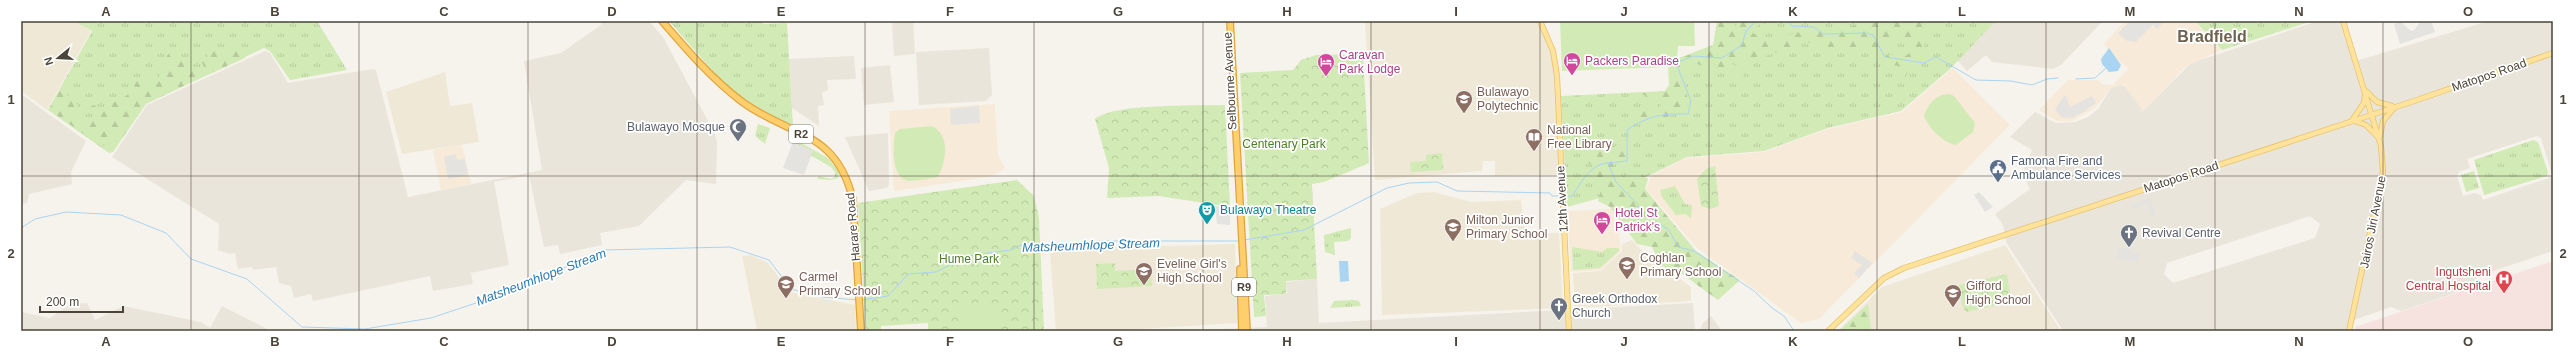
<svg xmlns="http://www.w3.org/2000/svg" width="2574" height="352" font-family="Arial,sans-serif">
  <style>
    .residential { fill: #eae5da; fill-rule: evenodd }
    .commercial { fill: #f7ead8 }
    .education { fill: #efe8d6 }
    .medical { fill: #f6e3e0 }
    .grass { fill: url(#grass-tufts) }
    .forest { fill: url(#forest-firs) }
    .park { fill: url(#park-crowns) }
    .pitch { fill: #d2eab5 }
    .parking { fill: #e5e3e0 }
    .water { fill: #a9d4f2 }
    .lines { fill: none; stroke-linecap: round; stroke-linejoin: round }
    .stream { stroke: #a9d4f2; stroke-width: 1 }
    .major-casing { stroke: #e6c16a; stroke-width: 6 }
    .highway-casing { stroke: #e0a43c; stroke-width: 8 }
    .major { stroke: #ffe39c; stroke-width: 4.5 }
    .highway { stroke: #ffcf6e; stroke-width: 5.5 }
    .grid { fill: none; stroke: #4b4439; stroke-width: 1; stroke-opacity: 0.55 }
    .labels { text-anchor: middle; dominant-baseline: central; stroke-width: 3.5; stroke-linejoin: round; paint-order: stroke }
    .shield { fill: #fff; stroke: #817c74; stroke-width: 1 }
    .shield-label { font-size: 11px; font-weight: bold; fill: #4b4439 }
    .hotel-label { font-size: 12px; fill: #b23c85; stroke: #fff; text-anchor: start }
    .street-label { font-size: 12px; fill: #4b4439; stroke: #fff }
    .education-label { font-size: 12px; fill: #785e54; stroke: #fff; text-anchor: start }
    .worship-label { font-size: 12px; fill: #5b616d; stroke: #fff; text-anchor: start }
    .park-label { font-size: 12px; fill: #4a7f2a; stroke: #fff }
    .service-label { font-size: 12px; fill: #4e5e75; stroke: #fff; text-anchor: start }
    .culture-label { font-size: 12px; fill: #0d838f; stroke: #fff; text-anchor: start }
    .health-label { font-size: 12px; fill: #be3a42; stroke: #fff; text-anchor: end }
    .water-label { font-size: 13px; font-style: italic; fill: #2e7ab2; stroke: #fff }
    .district-label { font-size: 16px; font-weight: bold; fill: #6e6250; stroke: #fff }
    .neatline { fill: none; stroke: #4b4439; stroke-width: 1.5 }
    .grid-label { font-size: 13px; text-anchor: middle; font-weight: bold; fill: #4b4439 }
  </style>
  <defs>
    <pattern id="grass-tufts" width="24" height="20" patternUnits="userSpaceOnUse"><rect width="24" height="20" fill="#d2eab5"/><path d="M3 7l-1-3M5 7V3M7 7l1-3M15 17l-1-3M17 17v-4M19 17l1-3" fill="none" stroke="#b6ca9c"/></pattern>
    <pattern id="forest-firs" width="22" height="20" patternUnits="userSpaceOnUse"><rect width="22" height="20" fill="#d2eab5"/><path d="M5 1l3.5 6h-7zM16 11l3.5 6h-7z" fill="#b6ca9c"/></pattern>
    <pattern id="park-crowns" width="20" height="18" patternUnits="userSpaceOnUse"><rect width="20" height="18" fill="#d2eab5"/><path d="M2 6a3 3 0 1 1 6 0M12 15a3 3 0 1 1 6 0" fill="none" stroke="#b6ca9c"/></pattern>
  </defs>
  <rect width="100%" height="100%" fill="#f6f3ec"/>
  <path class="residential" d="M601 21H649L663 37 715 134 717 143 716 184 686 180 639 226 600 233 602 245 560 254 558 245 544 247 529 175 494 182 509 265 471 273 473 284 433 291 430 276 313 301 311 294 294 298 291 286 279 283 276 267 253 270 252 267 238 269 235 253 230 254 218 250 219 224 112 157 147 105 265 51 270 53 288 83 373 69 376 70 408 197 542 170 524 61 561 53 601 25Z
    M913 21 915 54 894 56 892 23Z
    M1996 21H2103L2061 65 2053 69 1992 62 1986 55 1967 71 1957 60Z
    M2318 21H2342L2356 61 2489 21H2553V251L2478 276 2467 289 2401 311 2391 307 2351 321 2349 331H2063L2006 242 2003 225 1995 214 2030 189 2022 174 2032 150 2010 137 2035 112 2056 123 2075 122 2088 117 2098 109 2110 89 2118 84 2127 87 2143 111 2191 63ZM2537 136 2541 138 2552 175 2549 178 2483 200 2481 195 2474 193 2463 196 2457 176 2459 172 2470 168 2467 159ZM2310 216 2320 224 2315 238 2173 283 2164 274 2167 263Z
    M989 48 992 95 986 101 919 105 916 52Z
    M854 56 856 79 827 80 828 90 822 93 824 105 818 106 819 126 792 108 789 59Z
    M890 65 894 102 864 105 861 68Z
    M21 94 86 141 71 172 72 184 29 194 27 203 21 204Z
    M888 133 889 185 887 188 869 191 845 137Z
    M1317 279 1319 323 1693 303 1695 331H1178L1267 327 1265 296 1287 294 1286 282Z
    M87 303 95 320 123 306 201 322 210 328 222 306 271 331H21V312L50 318 71 304Z
    M1711 316 1722 331H1700L1702 324Z"/>
  <path class="commercial" d="M2125 21H2194L2221 50 2185 67 2143 111 2123 84 2110 89 2095 108 2072 121H2057L2039 110 2068 80H2099L2101 84 2112 85 2111 87 2129 68 2121 63 2104 44Z
    M1953 68 2010 125 1819 319 1801 323 1697 248 1646 189 1652 175 1687 158 1764 152 1828 129 1902 112Z
    M995 104 998 155 1005 168 1002 171 988 177 894 191 889 111Z
    M462 145 471 184 441 190 433 150Z
    M1612 209 1618 222 1621 251 1601 270 1571 272 1567 211Z"/>
  <path class="education" d="M21 21H74L91 31 47 110 21 91Z
    M1365 21H1539L1552 50 1554 68 1559 175 1495 176V161H1483L1482 171 1375 180Z
    M445 72 450 106 472 103 479 142 402 154 386 92Z
    M1434 192 1471 202 1521 200 1525 236 1539 233H1559L1563 308 1382 315 1380 209 1417 193Z
    M1632 240 1646 255 1691 287V301L1575 308 1573 273 1601 271 1622 251V244Z
    M1102 244 1169 246 1235 244 1237 323 1109 331H1056L1050 253Z
    M2005 245 2061 331H1838L1882 287Z
    M751 255 768 263 790 292 855 305 856 331H757L742 256Z"/>
  <path class="medical" d="M2553 261V331H2354L2355 327Z"/>
  <path class="grass" d="M74 21H317L347 70 290 80 270 51 264 48 146 104 113 152 109 153 48 110 92 31Z
    M669 21H760L764 24 787 23 793 126 753 105 724 84Z
    M1717 21H1996L1950 69 1901 111 1828 128 1764 151 1687 157 1607 196 1567 207 1561 96 1665 91 1669 85 1668 62 1713 45Z
    M2195 21H2312L2222 50Z
    M758 124 770 128 765 144 755 136Z
    M794 139 828 158 839 172 838 178 831 180 817 179 819 176 831 179 835 177V172L831 167 810 155 812 151 793 142Z
    M2533 140 2538 142 2548 172 2547 176 2484 195 2474 160Z
    M2474 171 2479 188 2466 192 2461 175Z
    M1675 186 1685 204 1692 205 1691 219 1686 214 1676 215 1662 197 1660 190Z
    M1351 228V238L1348 241 1334 242 1335 255 1325 252 1324 235Z
    M1572 247 1602 252 1607 248H1619V251L1600 268 1573 270Z
    M1354 300 1359 301 1361 306 1330 308 1334 301Z"/>
  <path class="forest" d="M1718 21H1731L1735 26 1740 21H1775L1758 25 1753 33 1770 43 1795 33 1832 27 1845 29 1861 23 1868 27 1873 21H1930C1923 38 1927 61 1909 68L1906 76 1902 80 1900 66 1889 65 1883 58 1888 55H1893L1895 60 1907 55 1913 49 1912 42 1909 38 1895 34 1890 38V44L1875 47H1823L1801 40 1792 48 1761 57 1730 59 1732 64 1746 69 1743 77 1736 75 1726 66 1714 71 1693 62 1684 70 1688 107C1681 113 1652 123 1644 122L1642 124 1636 112 1643 106 1659 110 1661 105 1658 100 1646 97 1642 93 1666 92 1670 86 1669 62 1714 46Z
    M208 49 212 51 222 49 240 52 245 58 146 103 120 141 116 142 110 139 103 142 104 148 49 110 62 86 70 100 78 105 74 112 77 120 87 123 96 114 91 106 95 105 97 110H107C112 98 128 99 135 88L133 81 149 79 158 82 161 71 168 66 163 59 166 53 169 54 173 61 182 60 185 67 202 72 204 67 202 62 208 56 204 51Z
    M1588 135 1600 147 1630 145V162L1614 164 1619 179 1637 170 1648 179 1645 189 1696 251 1740 280 1718 300 1682 274 1677 275 1661 265 1652 247 1637 244 1610 207 1598 201 1602 186 1586 157Z
    M1868 304 1871 329 1840 331V330Z"/>
  <path class="park" d="M1363 54 1369 163 1324 182 1312 184 1317 279 1286 281V294L1264 295 1266 316 1254 317 1240 73 1293 70 1301 60 1316 55Z
    M1225 105 1230 207 1159 196 1107 198 1109 168 1095 119C1114 103 1198 106 1225 105Z
    M1442 153 1443 170 1411 172 1410 162 1426 161V155Z
    M1715 166 1719 206 1711 209 1701 206 1697 179 1706 169Z
    M1017 180 1034 196 1039 218 1044 331H928V323L881 326V331H866L858 203Z
    M1115 263V271L1151 269 1152 286 1097 289 1096 264Z
    M2007 274 2011 302 1966 312 1962 305 1959 285Z"/>
  <path class="pitch" d="M1560 21H1694L1695 46H1678L1677 58 1667 62 1668 67 1562 71Z
    M1950 94 1954 96 1975 123 1973 132 1956 145C1943 143 1929 128 1924 116 1927 105 1937 93 1950 94Z
    M932 126C951 136 946 161 938 177 929 178 918 181 909 181 891 179 893 146 895 133L900 129Z
    M1000 303 1002 330 959 331 957 306Z"/>
  <path class="parking" d="M2130 21H2165L2157 29 2153 25 2136 42 2127 41 2118 33Z
    M2421 21H2431L2435 32 2400 44 2394 24 2401 22 2411 31 2414 30Z
    M2064 96H2066L2070 107 2092 96 2096 103 2082 113 2072 118 2061 117 2055 109Z
    M979 106 980 123 951 125 950 109Z
    M793 142 813 151 804 175 783 168Z
    M456 154 457 160 465 159 468 175 448 179 444 157Z
    M1979 192 1993 207 1985 212 1974 195Z
    M2150 198 2156 216 2152 217 2147 204 2132 209 2130 204Z
    M1215 206 1230 207V225L1217 224Z
    M2118 247 2133 250 2134 253 2140 252 2138 262 2116 259Z
    M1855 251 1872 263 1859 278 1854 273 1862 265 1851 258Z"/>
  <path class="water" d="M2109 48 2121 65 2118 71 2109 72 2102 64 2101 59Z
    M1339 261H1348L1349 281 1340 282Z"/>
  <g class="lines">
    <path class="stream" d="M1789 21 1792 26 1814 27 1823 34 1866 33 1873 35 1885 57 1924 63 1936 57 1976 80 2011 81 2032 85 2047 79 2058 78
      M2076 79 2095 78 2105 69
      M1608 163 1627 161V130C1647 116 1665 113 1688 114L1691 101 1676 63 1693 56 1722 58 1742 45 1746 31 1756 21
      M1565 196H1572C1581 183 1590 164 1608 163L1616 182 1638 205V222L1642 228 1658 223 1669 230 1678 247 1694 251 1754 291 1772 308 1784 316 1794 331
      M21 228 35 219 66 212 121 215 166 233 191 259 247 279 302 327 365 329 431 318 509 292 604 250 730 247 769 260 791 289 822 297 858 300
      M1244 240 1304 230 1387 188 1409 183 1437 182 1457 191 1550 193 1552 196H1561
      M861 300 888 296 908 274 936 272 967 256 1011 250 1021 245 1105 241H1239"/>
    <defs>
      <path id="major" d="M1540 21 1553 51 1557 76 1569 331
        M2343 21 2381 146 2383 172 2349 331
        M2367 92 2377 102 2392 106
        M2353 119 2364 103 2365 94
        M2352 120 2366 125 2378 137
        M2380 136 2383 121 2394 108
        M1828 331 1884 278 1904 268 2414 101 2553 53"/>
      <path id="highway" d="M662 21C687 50 711 78 741 101 791 138 836 129 853 200L861 331
        M1230 21 1247 331
        M1240 269 1242 331"/>
    </defs>
    <use href="#major" class="major-casing"/>
    <use href="#highway" class="highway-casing"/>
    <use href="#major" class="major"/>
    <use href="#highway" class="highway"/>
  </g>
  <path class="grid" d="M191 21V331M359 21V331M528 21V331M697 21V331M865 21V331M1034 21V331M1203 21V331M1371 21V331M1540 21V331M1709 21V331M1877 21V331M2046 21V331M2215 21V331M2383 21V331M21 176H2553"/>
  <defs>
    <symbol id="hotel-pin" viewBox="-11 -11 22 30"><path d="M0 17L-7.5 6A9.5 9.5 0 1 1 7.5 6Z" fill="#d1479c" stroke="#fff"/><path d="M-6-4.5h1.5V1H6V5H4.5V3h-9V5H-6ZM-4 0a1.8 1.8 0 1 1 3.6 0ZM.5 0V-2.5h3Q6-2.5 6 0Z" fill="#fff"/></symbol>
    <symbol id="university-pin" viewBox="-11 -11 22 30"><path d="M0 17L-7.5 6A9.5 9.5 0 1 1 7.5 6Z" fill="#8d6e63" stroke="#fff"/><path d="M0-5L7-2L0 1L-7-2ZM-4 1L0 2.5L4 1V4Q0 6-4 4Z" fill="#fff"/></symbol>
    <symbol id="mosque-pin" viewBox="-11 -11 22 30"><path d="M0 17L-7.5 6A9.5 9.5 0 1 1 7.5 6Z" fill="#6b7280" stroke="#fff"/><path d="M3.5-4.9A6 6 0 1 0 3.5 4.9A5 5 0 1 1 3.5-4.9Z" fill="#fff"/></symbol>
    <symbol id="library-pin" viewBox="-11 -11 22 30"><path d="M0 17L-7.5 6A9.5 9.5 0 1 1 7.5 6Z" fill="#8d6e63" stroke="#fff"/><path d="M-6-4Q-3-5.5-.7-3.5V5Q-3 3-6 4ZM6-4Q3-5.5 .7-3.5V5Q3 3 6 4Z" fill="#fff"/></symbol>
    <symbol id="civic-pin" viewBox="-11 -11 22 30"><path d="M0 17L-7.5 6A9.5 9.5 0 1 1 7.5 6Z" fill="#5c6f8a" stroke="#fff"/><path d="M-.6-6.5H3V-4.5H.6V-3L4-1V1h2V6H-6V1h2V-1L-.6-3ZM-1.2 2.5V6h2.4V2.5Z" fill="#fff"/></symbol>
    <symbol id="theatre-pin" viewBox="-11 -11 22 30"><path d="M0 17L-7.5 6A9.5 9.5 0 1 1 7.5 6Z" fill="#0f9aa8" stroke="#fff"/><path d="M-5-5.5Q0-4 5-5.5V0Q5 5 0 6Q-5 5-5 0ZM-3.3-2.5H-1v1.5H-3.3ZM1-2.5H3.3v1.5H1ZM-2.8 1Q0 5.5 2.8 1Z" fill="#fff"/></symbol>
    <symbol id="school-pin" viewBox="-11 -11 22 30"><path d="M0 17L-7.5 6A9.5 9.5 0 1 1 7.5 6Z" fill="#8d6e63" stroke="#fff"/><path d="M0-5L7-2L0 1L-7-2ZM-4 1L0 2.5L4 1V4Q0 6-4 4Z" fill="#fff"/></symbol>
    <symbol id="church-pin" viewBox="-11 -11 22 30"><path d="M0 17L-7.5 6A9.5 9.5 0 1 1 7.5 6Z" fill="#6b7280" stroke="#fff"/><path d="M-1.2-6h2.4v3.5h3.3v2.4h-3.3V6h-2.4V-.1h-3.3v-2.4h3.3Z" fill="#fff"/></symbol>
    <symbol id="hospital-pin" viewBox="-11 -11 22 30"><path d="M0 17L-7.5 6A9.5 9.5 0 1 1 7.5 6Z" fill="#e0444e" stroke="#fff"/><path d="M-5-5h3v3.5h4V-5h3V5h-3V1.5h-4V5h-3Z" fill="#fff"/></symbol>
  </defs>
  <g fill-rule="evenodd">
    <use href="#hotel-pin" x="1562" y="51" width="20" height="27"/>
    <use href="#hotel-pin" x="1316" y="52" width="20" height="27"/>
    <use href="#university-pin" x="1454" y="89" width="20" height="27"/>
    <use href="#mosque-pin" x="728" y="117" width="20" height="27"/>
    <use href="#library-pin" x="1524" y="127" width="20" height="27"/>
    <use href="#civic-pin" x="1988" y="158" width="20" height="27"/>
    <use href="#theatre-pin" x="1197" y="200" width="20" height="27"/>
    <use href="#hotel-pin" x="1592" y="210" width="20" height="27"/>
    <use href="#school-pin" x="1443" y="217" width="20" height="27"/>
    <use href="#church-pin" x="2119" y="223" width="20" height="27"/>
    <use href="#school-pin" x="1617" y="255" width="20" height="27"/>
    <use href="#school-pin" x="1134" y="261" width="20" height="27"/>
    <use href="#hospital-pin" x="2494" y="269" width="20" height="27"/>
    <use href="#school-pin" x="776" y="274" width="20" height="27"/>
    <use href="#school-pin" x="1943" y="283" width="20" height="27"/>
    <use href="#church-pin" x="1549" y="296" width="20" height="27"/>
  </g>
  <g class="labels">
    <g class="shield">
      <rect x="789" y="125" width="24" height="18" rx="3"/>
      <rect x="1232" y="278" width="24" height="18" rx="3"/>
    </g>
    <g class="shield-label">
      <text x="801" y="134">R2</text>
      <text x="1244" y="287">R9</text>
    </g>
    <g class="hotel-label">
      <text x="1339" y="55">Caravan<tspan x="1339" dy="14">Park Lodge</tspan></text>
      <text x="1585" y="61">Packers Paradise</text>
      <text x="1615" y="213">Hotel St<tspan x="1615" dy="14">Patrick's</tspan></text>
    </g>
    <g class="street-label">
      <text transform="translate(2489 75) rotate(-19)">Matopos Road</text>
      <text transform="translate(1230 81) rotate(-93)">Selbourne Avenue</text>
      <text transform="translate(2181 177) rotate(-18)">Matopos Road</text>
      <text transform="translate(1562 199) rotate(-93)">12th Avenue</text>
      <text transform="translate(2373 222) rotate(-79)">Jairos Jiri Avenue</text>
      <text transform="translate(853 227) rotate(-95)">Harare Road</text>
    </g>
    <g class="education-label">
      <text x="1477" y="92">Bulawayo<tspan x="1477" dy="14">Polytechnic</tspan></text>
      <text x="1547" y="130">National<tspan x="1547" dy="14">Free Library</tspan></text>
      <text x="1466" y="220">Milton Junior<tspan x="1466" dy="14">Primary School</tspan></text>
      <text x="1640" y="258">Coghlan<tspan x="1640" dy="14">Primary School</tspan></text>
      <text x="1157" y="264">Eveline Girl's<tspan x="1157" dy="14">High School</tspan></text>
      <text x="799" y="277">Carmel<tspan x="799" dy="14">Primary School</tspan></text>
      <text x="1966" y="286">Gifford<tspan x="1966" dy="14">High School</tspan></text>
    </g>
    <g class="worship-label">
      <text x="725" y="127" text-anchor="end">Bulawayo Mosque</text>
      <text x="2142" y="233">Revival Centre</text>
      <text x="1572" y="299">Greek Orthodox<tspan x="1572" dy="14">Church</tspan></text>
    </g>
    <g class="park-label">
      <text x="1284" y="144">Centenary Park</text>
      <text x="969" y="259">Hume Park</text>
    </g>
    <g class="service-label">
      <text x="2011" y="161">Famona Fire and<tspan x="2011" dy="14">Ambulance Services</tspan></text>
    </g>
    <g class="culture-label">
      <text x="1220" y="210">Bulawayo Theatre</text>
    </g>
    <g class="health-label">
      <text x="2491" y="272">Ingutsheni<tspan x="2491" dy="14">Central Hospital</tspan></text>
    </g>
    <g class="water-label">
      <text transform="translate(1091 245) rotate(-2)">Matsheumhlope Stream</text>
      <text transform="translate(541 277) rotate(-21)">Matsheumhlope Stream</text>
    </g>
    <g class="district-label">
      <text x="2212" y="36">Bradfield</text>
    </g>
  </g>
  <rect width="2574" height="352" fill="none" stroke="#ffffff" stroke-width="44"/>
  <g transform="translate(58 58) rotate(252)" stroke="#ffffff" stroke-width="3" paint-order="stroke">
  <path d="M0-3L7 15L0 10L-7 15Z" fill="#4b4439"/>
  <text y="-6" font-size="11" font-weight="bold" text-anchor="middle" fill="#4b4439">N</text>
  </g>
  <path d="M40 306v6h83v-6" fill="none" stroke="#4b4439" stroke-width="2"/>
  <text x="46" y="306" font-size="12" fill="#4b4439" stroke="#ffffff" stroke-width="3" paint-order="stroke">200 m</text>
  <rect x="22" y="22" width="2530" height="308" class="neatline"/>
  <g class="grid-label">
    <text x="106" y="16">A</text>
    <text x="275" y="16">B</text>
    <text x="444" y="16">C</text>
    <text x="612" y="16">D</text>
    <text x="781" y="16">E</text>
    <text x="950" y="16">F</text>
    <text x="1118" y="16">G</text>
    <text x="1287" y="16">H</text>
    <text x="1456" y="16">I</text>
    <text x="1624" y="16">J</text>
    <text x="1793" y="16">K</text>
    <text x="1962" y="16">L</text>
    <text x="2130" y="16">M</text>
    <text x="2299" y="16">N</text>
    <text x="2468" y="16">O</text>
    <text x="11" y="104">1</text>
    <text x="2563" y="104">1</text>
    <text x="11" y="258">2</text>
    <text x="2563" y="258">2</text>
    <text x="106" y="346">A</text>
    <text x="275" y="346">B</text>
    <text x="444" y="346">C</text>
    <text x="612" y="346">D</text>
    <text x="781" y="346">E</text>
    <text x="950" y="346">F</text>
    <text x="1118" y="346">G</text>
    <text x="1287" y="346">H</text>
    <text x="1456" y="346">I</text>
    <text x="1624" y="346">J</text>
    <text x="1793" y="346">K</text>
    <text x="1962" y="346">L</text>
    <text x="2130" y="346">M</text>
    <text x="2299" y="346">N</text>
    <text x="2468" y="346">O</text>
  </g>
</svg>
